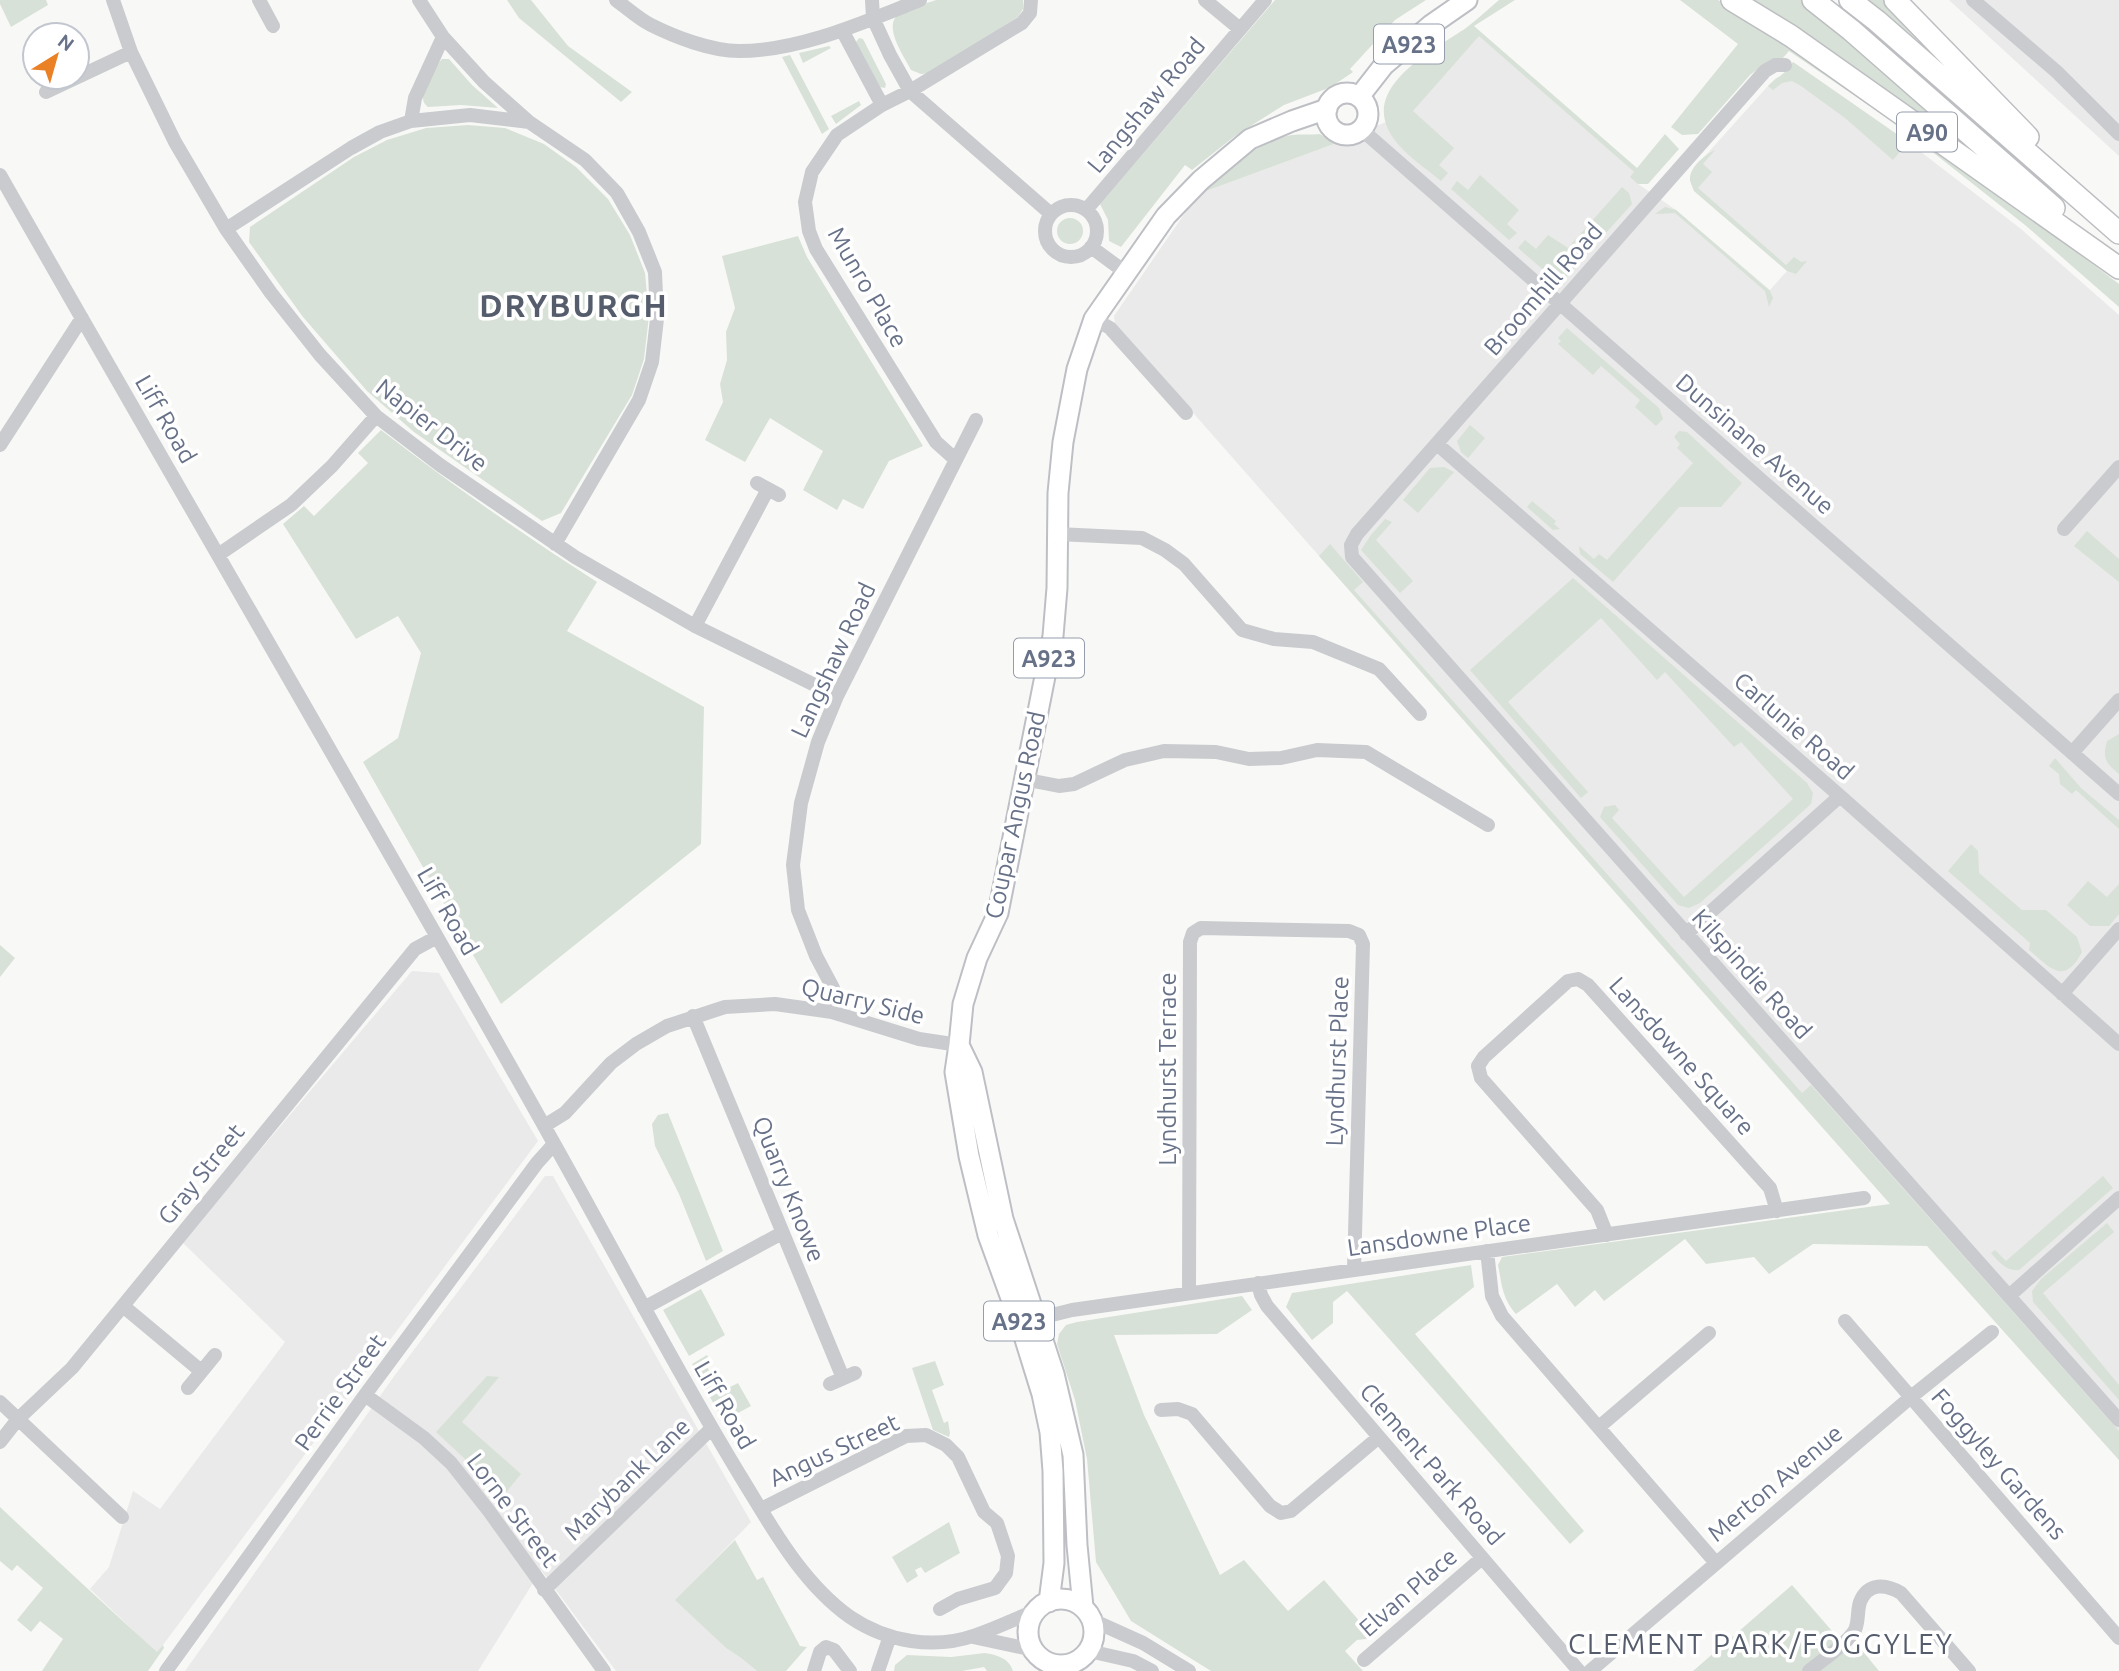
<svg xmlns="http://www.w3.org/2000/svg" width="2119" height="1671" font-family="Ubuntu,sans-serif">
  <style>
    .built { fill: #e9eae9 }
    .green { fill: #d8e1d7 }
    .lines { fill: none; stroke-linecap: round; stroke-linejoin: round }
    .major-casing { stroke: #bdbfc4; stroke-width: 23 }
    .highway-casing { stroke: #bdbec2; stroke-width: 24 }
    .minor { stroke: #c9cbcf; stroke-width: 14 }
    .major { stroke: #fff; stroke-width: 19 }
    .highway { stroke: #fff; stroke-width: 21 }
    .labels { text-anchor: middle; dominant-baseline: central; stroke-width: 7; stroke-linejoin: round; paint-order: stroke }
    .shield { fill: #fff; stroke: #959cac; stroke-width: 2 }
    .shield-label { font-size: 23px; font-weight: bold; fill: #677188 }
    .street-label { font-size: 24px; fill: #677188; stroke: #fff }
    .quarter-label { font-size: 28px; letter-spacing: 2px; fill: #555d6d; stroke: #fff }
    .district-label { font-size: 32px; font-weight: bold; letter-spacing: 2px; fill: #555d6d; stroke: #fff }
  </style>
  <rect width="100%" height="100%" fill="#f8f9f6"/>
  <path class="built" d="M1949 0H2119V156Z
    M1479 35 1634 172 1638 184 1676 210 1770 290 1787 271 1694 191 1690 180 1693 170 1706 155 1768 86 1776 78 1786 74 1793 62 1908 142 2021 229 2119 315V1460L1796 1098 1115 324 1114 316 1198 194 1334 144 1412 111Z
    M412 971 439 973 538 1141 157 1653 90 1589 109 1567 133 1491 160 1509 285 1342 182 1242Z
    M545 1176H553L751 1522 676 1600 726 1648 741 1658 757 1671H616L541 1570 478 1671H185L395 1375Z"/>
  <path class="green" d="M0 0H46L48 5 11 27 0 4Z
    M507 0H531L568 46 632 92 621 102 519 18Z
    M936 0H1023V9L1018 17 931 73 921 74 911 70C904 56 882 26 899 14 906 8 926 4 936 0Z
    M1275 0H1426L1395 20 1350 69 1353 72 1331 87 1284 105 1235 136 1192 170 1185 165 1121 247 1109 241 1108 220 1100 204Z
    M1499 0H1515L1474 26 1637 168 1665 134 1679 149 1648 184H1638L1630 177 1634 172 1479 36 1413 111 1454 148 1439 165 1448 173 1441 181C1422 165 1394 148 1386 124 1371 81 1438 47 1466 28 1478 19 1488 9 1499 0Z
    M1680 0H1718L1729 5 1907 124 2119 284V307L2025 225 1902 128 1789 51 1782 59H1771L1750 75 1698 134 1682 135 1671 127 1738 44Z
    M1747 0H1801L1847 36 1956 132 1951 138Z
    M1868 0H1886L1919 35 1914 41Z
    M859 38 863 39 886 84 885 88 880 87 856 42Z
    M829 46 831 48 803 63 799 53Z
    M790 55 829 129 822 134 782 57Z
    M442 59H449L472 85 498 108 461 105 428 107C425 104 423 103 423 97 424 88 436 65 442 59Z
    M1793 62 1908 142 1893 160 1845 118 1801 86 1792 81 1782 83 1773 90 1768 86C1779 75 1784 76 1793 62Z
    M859 101 861 105 836 124 831 116Z
    M468 125 505 128 544 144 576 167 608 199 630 235 645 273 649 316 644 359 632 395 561 513 542 521 414 432 367 391 303 317 249 242 250 227 354 157 387 140 426 128Z
    M1320 134 1334 144 1198 194C1218 173 1262 139 1292 135 1301 134 1311 135 1320 134Z
    M1715 150 1703 164 1712 172 1698 188 1786 265 1794 257 1801 262 1807 261 1796 274 1787 271 1694 191C1693 188 1691 184 1690 180 1689 167 1705 155 1715 150Z
    M1480 175 1519 210 1507 224 1517 233 1509 240 1451 189 1457 181 1468 190Z
    M1622 187 1629 193 1632 204 1566 277 1559 279 1548 274 1518 248 1525 240 1536 249 1548 235 1568 248Z
    M1665 207 1676 210 1770 291 1773 298 1769 307 1765 291 1675 213 1655 214Z
    M1057 231a13 13 0 1 1 26 0a13 13 0 1 1-26 0Z
    M798 236 807 257 923 446 889 461 863 509 843 499 837 510 803 490 823 451 770 418 745 462 705 440 723 402 720 384 727 360 726 332 735 308 722 256Z
    M1567 328 1659 408 1663 419 1656 426 1635 407 1640 400 1601 366 1593 375 1558 344 1561 341 1558 338Z
    M1470 425 1485 438 1468 458 1461 452 1457 441Z
    M381 430C451 484 522 534 597 582L567 631 704 707 701 844 501 1004 363 762 398 738 421 653 398 616 356 639 283 524 304 506 314 516 368 463 358 453Z
    M1679 431 1687 432 1742 483 1721 507H1679L1613 582 1580 554 1579 546 1594 559 1599 554 1607 560 1693 463 1677 448 1680 444 1674 437Z
    M1444 467 1454 472 1418 513 1403 500 1430 468Z
    M1532 501 1556 521 1554 524 1560 529 1553 530 1527 507Z
    M1385 519 1392 522 1376 540 1413 581 1400 593 1361 550 1371 535Z
    M2087 531 2119 559V582L2074 546Z
    M1330 544 1363 582 1354 590 1802 1093 1811 1085 2119 1431V1460L1927 1246 1813 1244 1769 1274 1754 1257 1706 1264 1685 1239 1604 1301 1595 1290 1575 1307 1557 1284 1516 1314C1502 1298 1502 1285 1498 1265L1502 1257 1890 1204 1319 556Z
    M1573 578 1807 783 1813 793 1811 804 1700 903 1689 908 1678 905 1600 817 1604 807 1615 805 1619 810 1612 818 1684 897 1793 799 1741 742 1734 747 1665 672 1657 680 1601 618 1508 702 1588 792 1581 798 1470 670Z
    M2119 734V774C2106 763 2102 759 2107 741Z
    M2055 758 2081 788 2119 820V829L2076 790 2072 794 2060 784 2059 774 2049 766Z
    M1971 844 1978 851 1979 873 2022 910H2046L2077 937 2082 952C2064 986 2050 968 2029 950L2030 943 1948 871Z
    M2088 881 2107 897 2119 884V914L2109 926H2090L2067 905Z
    M0 945 15 958 0 977Z
    M668 1113 723 1251 706 1261 679 1194 655 1146 652 1124 658 1115Z
    M2103 1176 2113 1188 2019 1270C2006 1271 2000 1263 1991 1253L1995 1250 2006 1261Z
    M2107 1223 2114 1232 2043 1293 2119 1385V1400L2033 1302 2032 1291 2041 1279Z
    M1471 1265 1474 1287 1415 1334 1584 1531 1570 1544 1347 1291 1333 1302V1323L1312 1340 1286 1307 1292 1293Z
    M701 1289 725 1335 689 1356 663 1310Z
    M1242 1296 1252 1310 1217 1334 1114 1335 1144 1415 1220 1575 1244 1560 1288 1611 1324 1580 1374 1638 1357 1640 1345 1651 1363 1671H1211L1131 1621 1096 1562 1087 1459 1075 1400 1057 1344 1059 1334 1066 1325 1077 1322Z
    M707 1355 712 1364 707 1367 711 1373 708 1376 718 1393 738 1383 751 1406 723 1421 692 1364Z
    M935 1361 944 1385 932 1390 944 1423 948 1421 950 1433 949 1437 933 1430 912 1368Z
    M487 1376 499 1377 462 1422 521 1474 498 1502 464 1458 436 1432Z
    M0 1507C52 1556 104 1604 157 1652L163 1645 164 1648 148 1671H42L63 1639 40 1621 31 1632 17 1620 43 1588 17 1565 12 1571 0 1561Z
    M949 1522 960 1553 925 1573 921 1567 915 1570 918 1576 907 1583 892 1557Z
    M735 1540 757 1580 763 1577 800 1646 807 1647 786 1671H757L741 1658 726 1648 675 1600Z
    M1792 1585 1839 1639 1803 1671H1693Z
    M1844 1647 1861 1649 1879 1671H1817Z
    M985 1653C997 1655 1009 1658 1013 1671H987L984 1667 962 1671H894L895 1665 907 1655 951 1657Z"/>
  <g class="lines">
    <defs>
      <path id="major" d="M1326 114a21 21 0 1 1 42 0a21 21 0 1 1-42 0Z
        M1359 97 1384 65 1431 25 1467 0
        M959 1045 972 1072 1003 1219 1054 1374 1073 1455 1077 1545 1083 1607
        M1028 1632a33 33 0 1 1 66 0a33 33 0 1 1-66 0Z
        M1049 1602 1054 1563 1053 1471 1050 1432 1042 1394 1020 1323 988 1235 969 1156 955 1072 959 1045 963 1004 977 958 998 913 1053 636 1057 588 1058 493 1063 442 1077 369 1094 319 1166 216 1201 180 1250 139 1292 121 1327 109"/>
      <path id="highway" d="M1732 0 1791 36 2119 268
        M1813 0 1851 30 2054 208
        M1850 0 1877 21 2119 233
        M1895 0 2028 137"/>
    </defs>
    <use href="#major" class="major-casing"/>
    <use href="#highway" class="highway-casing"/>
    <path class="minor" d="M113 0 131 52 175 142 226 229 271 293 320 355 376 416 440 465 575 557 695 626 837 696
      M259 0 273 26
      M419 0 443 37 484 82 529 122
      M616 0C627 8 639 19 651 25 675 37 711 51 739 51 800 51 864 22 920 0
      M872 0 873 18 890 55 910 91 1051 214
      M1205 0 1240 29
      M1973 0 2057 72 2119 134
      M842 30 882 105
      M1785 65H1775L1765 71 1357 534 1351 545 1352 557 2119 1420
      M46 92 131 52
      M411 121 415 98 443 37
      M1361 129 2119 794
      M0 175C183 497 371 817 552 1140 615 1252 674 1367 741 1477 771 1526 802 1583 850 1617 887 1642 934 1650 976 1635 997 1628 1017 1618 1037 1610
      M1045 231a26 26 0 1 1 52 0a26 26 0 1 1-52 0Z
      M1086 210 1265 0
      M226 229 351 148 380 132 411 121 470 115 529 122 585 160 617 193 639 232 655 272 657 319 652 362 639 400 555 544
      M1091 247 1125 272
      M1094 319 1110 328 1186 413
      M1437 444 1840 796 2119 1044
      M0 445 82 318
      M956 460 936 442 816 249 809 231 805 202 812 172 837 135 882 105 910 91 1022 23 1030 13 1031 0
      M757 483 779 495
      M2064 529 2119 467
      M1057 534 1142 538 1165 550 1184 564 1242 630 1274 639 1313 642 1379 669 1420 714
      M218 555 291 505 332 466 376 416
      M695 626 768 489
      M2072 753 2119 700
      M1023 779 1059 786 1074 784 1125 760 1164 751 1216 752 1249 759 1281 758 1317 750 1366 752 1488 825
      M1686 934 1840 796
      M2062 994 2119 929
      M832 1012 833 988 816 956 798 910 793 865 801 803 818 742 837 696 976 420
      M693 1016 843 1378
      M544 1126 565 1113 611 1063 636 1044 667 1026 725 1007 775 1004 832 1012 919 1039 959 1045
      M1607 1235 1597 1210 1481 1078 1478 1066 1484 1057 1568 981 1578 979 1588 985 1770 1188 1777 1211
      M1487 1251 1492 1296 1502 1316 1716 1563
      M1258 1283 1261 1295 1267 1306 1579 1671
      M1189 1293 1190 942 1193 933 1201 928 1349 931 1359 935 1363 944 1354 1270
      M2009 1296 2119 1198
      M123 1306 201 1371
      M644 1308 782 1233
      M1028 1321 1072 1310 1864 1198
      M1845 1321 2119 1638
      M830 1384 855 1373
      M188 1388 215 1355
      M365 1395 424 1438 451 1463 489 1511 604 1671
      M0 1402 122 1517
      M1161 1410 1178 1409 1192 1414 1270 1506 1281 1513 1291 1511 1379 1437
      M1599 1427 1709 1333
      M0 1442 18 1419 72 1368 415 949 437 937
      M761 1509 906 1436 926 1435 946 1445 958 1457 984 1512 997 1523 1008 1556 1006 1573 995 1588 958 1599 940 1609
      M544 1590 711 1429
      M1092 1620 1143 1643 1189 1671
      M973 1637 1034 1650
      M1089 1651 1133 1661 1152 1671
      M1364 1660 1482 1558
      M166 1671 365 1395 537 1163 554 1144
      M814 1671 820 1652 826 1647 834 1650 850 1671
      M878 1671 890 1636
      M1590 1671 1911 1397 1992 1332
      M1809 1671C1822 1660 1847 1644 1855 1630 1859 1621 1857 1611 1860 1602 1868 1582 1886 1584 1901 1593L1969 1671"/>
    <use href="#major" class="major"/>
    <use href="#highway" class="highway"/>
  </g>
  <g class="labels">
    <g class="shield">
      <rect x="1374" y="24.5" width="70" height="39" rx="5"/>
      <rect x="1897" y="112.5" width="60" height="39" rx="5"/>
      <rect x="1014" y="638.5" width="70" height="39" rx="5"/>
      <rect x="984" y="1301.5" width="70" height="39" rx="5"/>
    </g>
    <g class="shield-label">
      <text x="1409" y="44">A923</text>
      <text x="1927" y="132">A90</text>
      <text x="1049" y="658">A923</text>
      <text x="1019" y="1321">A923</text>
    </g>
    <g class="street-label">
      <text transform="translate(1146 105) rotate(-50)">Langshaw Road</text>
      <text transform="translate(868 287) rotate(60)">Munro Place</text>
      <text transform="translate(1543 289) rotate(-49)">Broomhill Road</text>
      <text transform="translate(166 419) rotate(60)">Liff Road</text>
      <text transform="translate(432 425) rotate(38)">Napier Drive</text>
      <text transform="translate(1755 444) rotate(41)">Dunsinane Avenue</text>
      <text transform="translate(833 660) rotate(-65)">Langshaw Road</text>
      <text transform="translate(1794 726) rotate(41)">Carlunie Road</text>
      <text transform="translate(1015 815) rotate(-78)">Coupar Angus Road</text>
      <text transform="translate(448 911) rotate(60)">Liff Road</text>
      <text transform="translate(1752 974) rotate(48)">Kilspindie Road</text>
      <text transform="translate(863 1001) rotate(14)">Quarry Side</text>
      <text transform="translate(1682 1056) rotate(48)">Lansdowne Square</text>
      <text transform="translate(1337 1061) rotate(-88)">Lyndhurst Place</text>
      <text transform="translate(1167 1069) rotate(-90)">Lyndhurst Terrace</text>
      <text transform="translate(201 1174) rotate(-51)">Gray Street</text>
      <text transform="translate(789 1189) rotate(68)">Quarry Knowe</text>
      <text transform="translate(1439 1235) rotate(-8)">Lansdowne Place</text>
      <text transform="translate(340 1392) rotate(-54)">Perrie Street</text>
      <text transform="translate(725 1405) rotate(60)">Liff Road</text>
      <text transform="translate(834 1450) rotate(-25)">Angus Street</text>
      <text transform="translate(1432 1464) rotate(49)">Clement Park Road</text>
      <text transform="translate(1999 1464) rotate(49)">Foggyley Gardens</text>
      <text transform="translate(627 1479) rotate(-44)">Marybank Lane</text>
      <text transform="translate(1775 1483) rotate(-40)">Merton Avenue</text>
      <text transform="translate(513 1510) rotate(53)">Lorne Street</text>
      <text transform="translate(1408 1592) rotate(-41)">Elvan Place</text>
    </g>
    <g class="quarter-label">
      <text x="1761" y="1643">CLEMENT PARK/FOGGYLEY</text>
    </g>
    <g class="district-label">
      <text x="574" y="305">DRYBURGH</text>
    </g>
  </g>
  <g transform="translate(56 56) rotate(37)"><circle r="33" fill="#ffffff" stroke="#c2c6cf" stroke-width="2"/>
  <path d="M0-5L12 26L0 18L-12 26Z" fill="#ea8125"/>
  <text y="-10" font-size="19" font-weight="bold" text-anchor="middle" fill="#677188">N</text>
  </g>
</svg>
